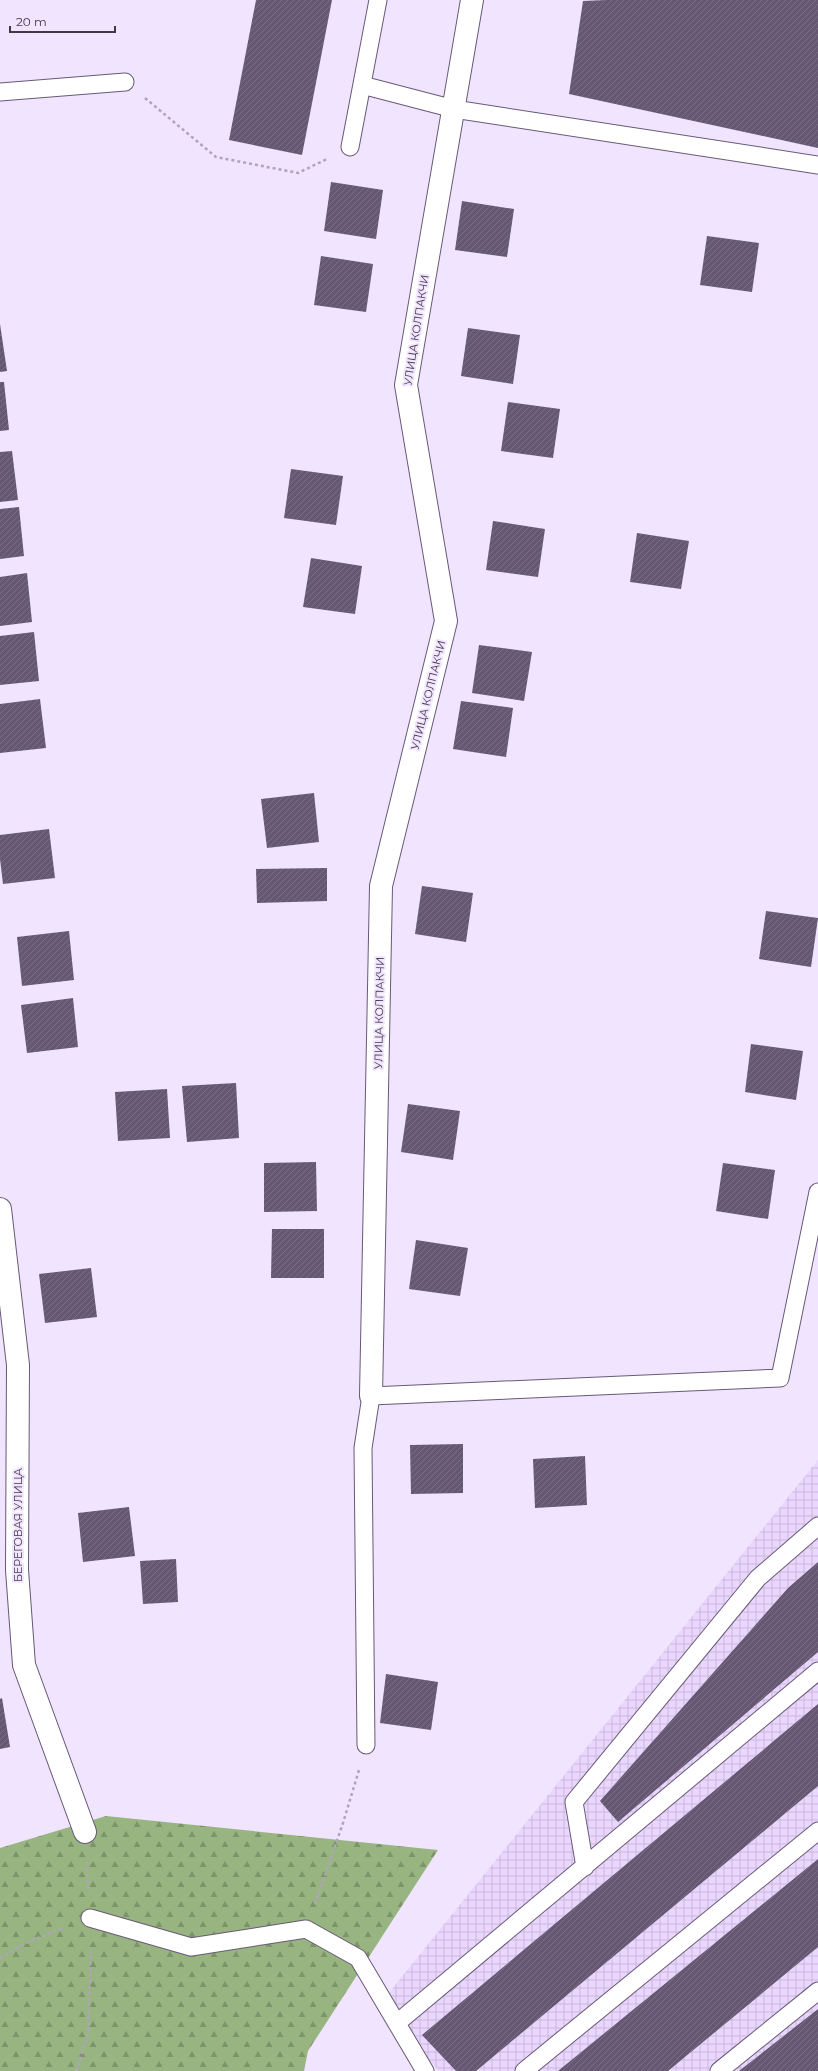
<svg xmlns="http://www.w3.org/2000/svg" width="818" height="2071" font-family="Montserrat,sans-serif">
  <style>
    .industrial { fill: url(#industrial-grid) }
    .forest { fill: url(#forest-firs) }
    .building { fill: url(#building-hatch) }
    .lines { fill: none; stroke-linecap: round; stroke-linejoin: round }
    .lane-casing { stroke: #685a76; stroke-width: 19 }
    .street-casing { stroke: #685a76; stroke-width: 24 }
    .path { stroke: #afa4ba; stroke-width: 2.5; stroke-dasharray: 3 3; stroke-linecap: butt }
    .lane { stroke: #fff; stroke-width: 17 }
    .street { stroke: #fff; stroke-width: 22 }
    .labels { text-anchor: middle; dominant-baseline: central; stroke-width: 4; stroke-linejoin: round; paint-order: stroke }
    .street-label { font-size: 11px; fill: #3f3845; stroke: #f1e4ff }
  </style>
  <defs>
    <pattern id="industrial-grid" width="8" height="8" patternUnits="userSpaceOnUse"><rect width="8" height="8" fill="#ead6fe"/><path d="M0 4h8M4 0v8" fill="none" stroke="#cab8db"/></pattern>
    <pattern id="forest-firs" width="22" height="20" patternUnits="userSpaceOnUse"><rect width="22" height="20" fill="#98b581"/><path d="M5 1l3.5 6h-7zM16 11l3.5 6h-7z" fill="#7d946b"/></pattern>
    <pattern id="building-hatch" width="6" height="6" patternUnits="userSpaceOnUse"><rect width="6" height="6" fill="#665773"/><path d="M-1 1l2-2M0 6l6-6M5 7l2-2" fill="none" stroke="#796d84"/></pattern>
  </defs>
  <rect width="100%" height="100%" fill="#f1e4ff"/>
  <path class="industrial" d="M818 1460V2071H439L380 2004Z"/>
  <path class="forest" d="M106 1816 438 1850 308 2051 304 2071H0V1848Z"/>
  <path class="building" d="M256 0H332L302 155 229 140Z
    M606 0H818V148L569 94 583 1Z
    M331 182 383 190 376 239 324 231Z
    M462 201 514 209 507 257 455 250Z
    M707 236 759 243 752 292 700 285Z
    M321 256 373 264 366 312 314 305Z
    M0 324 7 371 0 372Z
    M468 328 520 335 513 384 461 376Z
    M0 382H4L9 430 0 431Z
    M508 402 560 409 553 458 501 451Z
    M12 451 18 500 0 502V452Z
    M291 469 343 476 336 525 284 518Z
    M19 507 24 556 0 559V509Z
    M493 521 545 529 538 577 486 570Z
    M637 533 689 541 681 589 630 582Z
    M311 558 362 566 355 614 303 607Z
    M27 573 32 622 0 626V577Z
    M34 632 39 681 0 685V636Z
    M479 645 532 652 524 701 472 693Z
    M40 699 46 748 0 753V704Z
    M461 701 513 708 506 757 453 749Z
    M314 793 319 842 267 848 261 799Z
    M49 829 55 878 3 884 0 859V835Z
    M327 868V901L257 903 256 869Z
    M422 886 473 893 466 942 415 934Z
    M766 911 818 918 811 967 759 959Z
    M69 931 74 980 22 986 17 937Z
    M73 998 78 1047 27 1053 21 1005Z
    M751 1044 803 1051 796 1100 745 1092Z
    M236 1083 239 1138 187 1142 182 1086Z
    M167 1089 170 1138 118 1141 115 1092Z
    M408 1104 460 1111 453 1160 401 1152Z
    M316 1162 317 1211 264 1212V1163Z
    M723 1163 775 1170 768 1219 716 1211Z
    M272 1229H324V1278H271Z
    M416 1240 468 1248 460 1296 409 1289Z
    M91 1268 97 1317 45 1323 39 1274Z
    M463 1444V1493L411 1494 410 1445Z
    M585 1456 587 1505 535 1508 533 1459Z
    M129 1507 135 1556 83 1562 78 1513Z
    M176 1559 178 1602 143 1604 140 1561Z
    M818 1562V1652L618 1822 600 1801 788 1588Z
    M386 1674 438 1682 431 1730 380 1723Z
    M2 1698 10 1747 0 1749V1699Z
    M818 1704V1786L476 2071H456L422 2035Z
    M818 1859V1947L668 2071H558Z
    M818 2009V2071H739Z"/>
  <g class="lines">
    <defs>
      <path id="lane" d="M362 85 454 109 818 165
        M0 92 125 82
        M350 147 378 0
        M366 1745 363 1448 371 1396 780 1378 818 1192
        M585 1867 574 1802 758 1578 818 1526
        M90 1918 191 1947 306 1929 358 1958 425 2071
        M397 2023 818 1671
        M524 2071 818 1831
        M719 2071 818 1991"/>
      <path id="street" d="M0 1209 18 1365 17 1570 24 1665 85 1832
        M371 1396 381 886 446 621 406 385 472 0"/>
    </defs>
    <use href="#lane" class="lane-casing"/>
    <use href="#street" class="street-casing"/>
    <path class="path" d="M145 98 216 157 298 173 327 159
      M87 1862 88 1890
      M315 1904 343 1823 359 1770
      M0 1958 28 1942 65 1927
      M76 2071 88 2034 91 1947"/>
    <use href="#lane" class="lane"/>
    <use href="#street" class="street"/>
  </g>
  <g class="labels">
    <g class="street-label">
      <text transform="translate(416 330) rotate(-81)">УЛИЦА КОЛПАКЧИ</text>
      <text transform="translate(428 695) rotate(-76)">УЛИЦА КОЛПАКЧИ</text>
      <text transform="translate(379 1013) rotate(-89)">УЛИЦА КОЛПАКЧИ</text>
      <text transform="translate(18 1525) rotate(-90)">БЕРЕГОВАЯ УЛИЦА</text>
    </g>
  </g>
  <path d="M10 26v6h105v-6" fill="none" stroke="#3f3845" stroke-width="2"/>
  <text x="16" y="26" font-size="12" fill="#3f3845" stroke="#f1e4ff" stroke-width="3" paint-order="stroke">20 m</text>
</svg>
